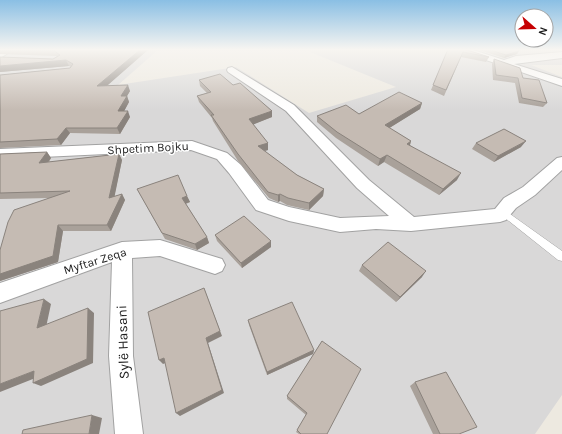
<svg xmlns="http://www.w3.org/2000/svg" width="562" height="434" font-family="Karla,sans-serif">
  <style>
    .residential { fill: #d9d8d8 }
    .lines { fill: none; stroke-linecap: round; stroke-linejoin: round }
    .lane-casing { stroke: #a2a2a2; stroke-width: 1 }
    .street-casing { stroke: #a2a2a2; stroke-width: 2 }
    .lane { fill: #fff; fill-rule: evenodd }
    .street { fill: #fff; fill-rule: evenodd }
    .wall { fill: #a9a19a }
    .shaded-wall { fill: #8a837d }
    .building { fill: #c5bbb3; stroke: #8a837d }
    .labels { text-anchor: middle; dominant-baseline: central; stroke-width: 3; stroke-linejoin: round; paint-order: stroke }
    .street-label { font-size: 12px; fill: #1b1b1b; stroke: #fff }
    .near-street-label { font-size: 14px; fill: #1b1b1b; stroke: #fff }
  </style>
  <rect width="100%" height="100%" fill="#ede9e0"/>
  <path class="residential" d="M0 49H159L118 85 236 67 309 113 396 87 310 52 313 49H562V65H531L562 77V395L535 434H0Z"/>
  <g class="lines">
    <defs>
      <path id="lane" d="M503 209 562 251V261L558 260 500 214 499 212 500 210Z"/>
      <path id="street" d="M2 49H15L0 58V51Z
        M454 49H470L504 60 516 56 562 52V58L514 64 562 79V86Z
        M232 67 294 105 369 180 414 217 495 209 504 198 523 187 557 158 562 157V170L535 195 516 208 506 220 500 222 411 231 376 229 340 232 289 221 256 210 229 173 217 159 191 150 0 159V149L192 141 227 153 241 165 268 200 289 207 340 218 389 216 357 188 286 111 228 72 227 70 228 68Z
        M160 240 222 259 225 265 222 271 215 274 160 256 132 258 133 356 143 434H115L109 356 112 262 0 303V283L122 242Z"/>
    </defs>
    <use href="#lane" class="lane-casing"/>
    <use href="#street" class="street-casing"/>
    <use href="#lane" class="lane"/>
    <use href="#street" class="street"/>
  </g>
  <path class="wall" d="M0 49H149L106 86 130 91 127 96 129 102 124 111 130 117 120 134 70 133 61 145 0 148V75L70 68 71 67 69 66 0 72V57L53 59 57 57 56 56 0 54Z
    M448 49 489 57 486 62 461 57 444 96 431 90Z
    M476 49H519L517 54 504 58Z
    M494 59 523 78 547 103 543 107 519 103 515 83 493 80 492 64Z
    M199 80 233 85 272 111V117L253 124 268 150 264 151 297 175 324 189 323 196 309 210 287 205 280 201 278 202 269 198 238 161 213 121 212 118 199 102 197 96 207 93 200 86Z
    M422 103 420 109 389 128 411 141 410 145 457 180 439 195 384 162 378 166 336 138 317 122V116L359 114Z
    M476 143 521 147 494 162 472 149Z
    M47 152 51 158 49 162 119 154 122 160 114 197 122 194 125 200 111 231H63L58 262 0 281V250L51 198 0 199V154Z
    M137 189 187 196 190 202 186 204 207 237 209 243 197 250 165 239Z
    M215 235 271 241V247L242 268 217 241Z
    M362 265 422 277 396 302 359 271Z
    M248 320 314 350 313 354 267 375 249 325Z
    M322 341 327 434H299L296 432 306 415 287 399V396Z
    M415 382 459 434H433L410 386Z"/>
  <path class="shaded-wall" d="M141 49H149L100 92 97 86Z
    M519 51 517 54 504 58 506 55Z
    M66 60 69 66 0 72V66Z
    M128 85 130 91 127 96 129 102 121 117 118 111 121 96Z
    M422 103 420 109 383 132 385 125Z
    M128 111 130 117 120 134 117 128Z
    M272 111V117L250 126 249 119Z
    M66 128 70 133 61 145 57 139Z
    M411 141 409 148 407 144Z
    M526 141 521 147 494 162 498 156Z
    M268 143V150L258 153V146Z
    M47 152 51 158 43 169 39 163Z
    M119 154 122 160 113 204 109 198Z
    M387 155 384 162 378 166 380 159Z
    M461 173 457 180 439 195 443 189Z
    M324 189 323 196 309 210V203Z
    M122 194 125 200 111 231 107 225Z
    M280 194V201L278 202V195Z
    M187 196 190 202 184 204 182 198Z
    M58 225 63 231 58 262 0 281V274Z
    M207 237 209 243 197 250 195 244Z
    M271 241V247L242 268 241 263Z
    M426 271 422 277 396 302 400 297Z
    M204 288 222 336 208 343 224 393 180 416 176 413Z
    M44 299 51 304 45 332 37 328Z
    M88 308 94 313 93 363 41 386 33 383Z
    M314 350 313 354 267 375V372Z
    M164 358 168 362 163 364 159 360Z
    M34 371 43 375 0 392V384Z
    M92 415 102 418 99 434H89Z"/>
  <path class="building" d="M23 49H141L97 86 128 85 121 96H127L118 111H128L117 128H66L57 139 0 142V75L70 68 73 64 66 60 0 66V57L53 59 60 55 53 50Z
    M448 49H464L489 57 463 52 446 90 433 85Z
    M487 49H519V51L506 55Z
    M494 59 520 68 523 78 539 80 547 103 522 98 518 78 496 75Z
    M220 74 233 85 240 83 272 111 249 119 268 143 258 146 297 175 324 189 309 203 288 198 280 194 278 195 268 192 238 154 211 115H214L197 96 211 92 199 80Z
    M399 92 422 103 385 125 411 141 407 144 461 173 443 189 387 155 380 159 337 132 317 116 346 105 359 114Z
    M504 129 526 141 498 156 476 143Z
    M47 152 39 163 119 154 109 198 122 194 107 225H58L53 256 0 274V250L8 222 14 210 70 191 0 193V154Z
    M178 175 187 196 182 198 207 237 195 244 162 233 137 189Z
    M244 216 271 241 241 263 215 235Z
    M388 242 426 271 400 297 362 265Z
    M204 288 220 331 206 338 222 390 176 413 164 358 159 360 148 312Z
    M44 299 37 328 88 308 87 359 33 383 34 371 0 384V311Z
    M292 302 314 350 267 372 248 320Z
    M322 341 361 369 327 434H301L297 430 307 413 287 396Z
    M446 372 477 427 459 434H440L415 382Z
    M92 415 89 434H22L23 430Z"/>
  <linearGradient id="sky" x2="0" y2="1"><stop stop-color="#8abfe4"/><stop offset="0.45" stop-color="#f7f5f1"/><stop offset="1" stop-color="#f7f5f1" stop-opacity="0"/></linearGradient>
  <rect width="562" height="110" fill="url(#sky)"/>
  <g class="labels">
    <g class="street-label">
      <text transform="translate(148 148) rotate(-3)">Shpetim Bojku</text>
      <text transform="translate(95 261) rotate(-17)">Myftar Zeqa</text>
    </g>
    <g class="near-street-label">
      <text transform="translate(123 342) rotate(-92)">Sylë Hasani</text>
    </g>
  </g>
  <g transform="translate(534 28) rotate(110)"><circle r="19" fill="#ffffff" stroke="#a4a4a4"/>
  <path d="M0-3L7 15L0 10L-7 15Z" fill="#c60002"/>
  <text y="-6" font-size="11" font-weight="bold" text-anchor="middle" fill="#1b1b1b">N</text>
  </g>
</svg>
